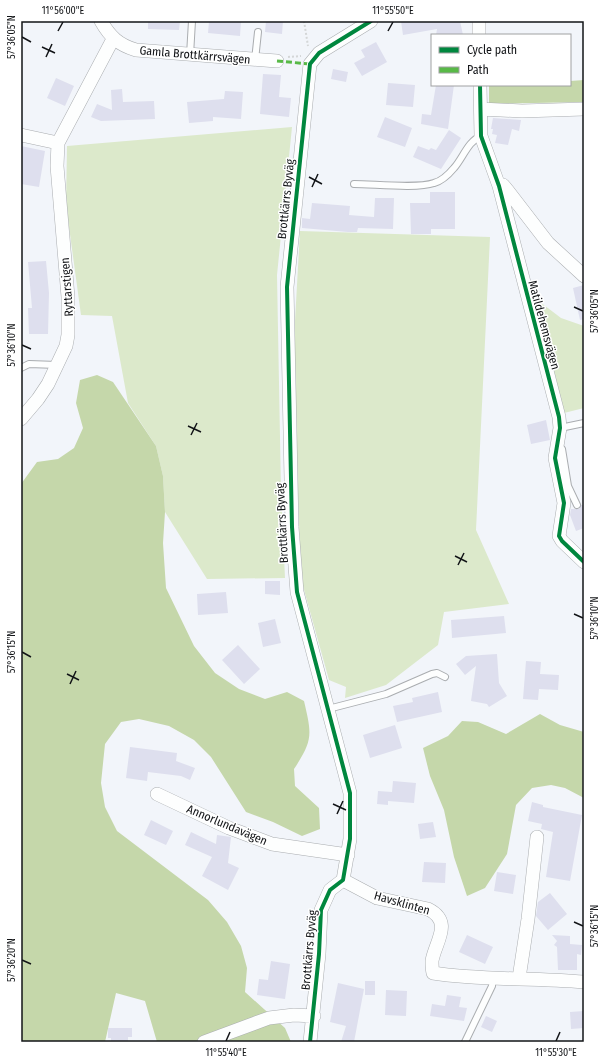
<svg xmlns="http://www.w3.org/2000/svg" width="605" height="1063" font-family="'Fira Sans Condensed',sans-serif">
  <style>
    .green { fill: #dce9cb }
    .forest { fill: #c5d7aa }
    .building { fill: #dedfee }
    .lines { fill: none; stroke-linecap: round; stroke-linejoin: round }
    .lane-casing { stroke: #aaadb0; stroke-width: 8 }
    .street-casing { stroke: #aaadb0; stroke-width: 14 }
    .path { stroke: #d4d6d7; stroke-width: 2; stroke-dasharray: 2 2; stroke-linecap: butt }
    .lane { stroke: #fdfefe; stroke-width: 6 }
    .street { stroke: #fdfefe; stroke-width: 13 }
    .quiet { stroke: #58b947; stroke-width: 3; stroke-dasharray: 6 3; stroke-linecap: butt }
    .cycleway-casing { stroke: #fff; stroke-width: 6 }
    .cycleway { stroke: #00873e; stroke-width: 4 }
    .ticks { fill: none; stroke: #121417; stroke-width: 1.5 }
    .labels { text-anchor: middle; dominant-baseline: central; stroke-width: 3; stroke-linejoin: round; paint-order: stroke }
    .street-label { font-size: 12px; fill: #121417; stroke: #fff }
    .neatline { fill: none; stroke: #121417; stroke-width: 1.5 }
    .ticks-label { font-size: 10px; text-anchor: middle; fill: #121417 }
  </style>
  <rect width="100%" height="100%" fill="#f2f5fa"/>
  <path class="green" d="M292 127 277 275 281 491 285 578 207 579 165 512 163 476 156 446 128 403 112 316 81 315 66 205 67 146Z
    M300 231 490 237 476 530 509 604 444 612 438 645 386 685 345 698 346 687 329 680 301 579 293 357Z
    M536 299 561 318 584 326V408L564 413Z"/>
  <path class="forest" d="M584 80V102L489 104V86L570 85V81Z
    M97 375 113 382 156 446 163 476 165 512 163 543 166 588 194 646 215 673 239 689 265 699 287 692 304 701C312 735 313 740 294 769L295 786 319 808 320 829 302 836 273 822 246 812 211 757 194 740 169 726 139 719 121 722 105 744 101 783 105 807 117 831 208 900 227 922 241 946 247 968 245 992 285 1028 291 1042H157L145 1001 116 993 105 1042H21V484L37 462 58 459 74 448 83 428 76 403 80 380Z
    M540 714 560 725 584 732V798L565 788 551 785 532 788 516 805 507 854 485 888 467 896 454 857 444 810 430 776 423 748 448 736 462 721 478 722 506 734Z"/>
  <path class="building" d="M148 21H180L179 30 148 29Z
    M209 21H241L240 36 208 33Z
    M266 21H283L282 34 265 32Z
    M401 21H460L463 35H436L437 29 403 35Z
    M376 42 387 62 362 76 354 63 365 57 361 50Z
    M333 69 348 72 346 82 331 79Z
    M263 74 281 75 279 97 291 98 289 117 260 114Z
    M56 78 74 86 65 106 47 98Z
    M388 83 415 85 413 107 386 105Z
    M436 85H454L448 129 421 124 422 114 431 115Z
    M122 89 123 102 154 101 155 119 101 121 91 117 97 104 112 110 111 90Z
    M225 91 243 92 241 119 213 117V121L189 123 187 102 224 99Z
    M385 117 412 128 405 147 377 137Z
    M493 118 521 120 519 131 512 129 508 145 495 143 497 135 492 134 493 129H491Z
    M449 130 461 138 441 169 413 157 418 146 429 150 431 148 436 150Z
    M21 146 45 151 39 187 21 184Z
    M430 192H455V229H431V234H411L410 203H430Z
    M375 198H394L393 229 358 228 357 232H348L302 228V218L310 219 312 203 350 206 349 215 374 217Z
    M46 261 49 293 48 334H29L28 308H32L28 262Z
    M584 285V319L580 320 573 288Z
    M546 420 550 440 531 444 527 425Z
    M581 505H584V528L576 531 570 515 571 509H579Z
    M265 581H280V595L265 594Z
    M226 592 228 613 198 615 197 594Z
    M504 616 506 633 452 638 451 620Z
    M275 619 281 643 263 647 258 623Z
    M238 645 260 669 244 684 222 660Z
    M497 654 499 683 507 696 489 707 487 704 471 701 476 666 465 675 456 664 466 656Z
    M526 661 541 662 540 674 559 675 558 690 539 689 538 700 523 699Z
    M438 692 442 712 397 722 393 706 413 702 412 698Z
    M395 725 402 748 370 758 363 735Z
    M130 747 177 753 176 761 195 768 190 780 181 776 148 772 147 781 126 778Z
    M393 781 416 783 414 803 388 801V805L377 804 378 791 392 792Z
    M532 802 543 805V807L582 815 570 881 546 877 553 832 541 829 542 824 528 821Z
    M151 820 173 831 166 845 144 835Z
    M433 822 436 837 420 839 418 824Z
    M191 832 216 844 217 835 231 837 228 863 239 868 228 890 202 876 212 857 185 845Z
    M424 862 446 863 445 883 422 882Z
    M497 872 516 875 513 894 494 891Z
    M550 893 567 914 548 930 536 916 538 902Z
    M467 935 493 947 485 964 459 952Z
    M552 935 570 936V944L582 945 581 955 577 954V970H558L557 947 554 945 557 941Z
    M271 961 290 964 285 999 257 995 259 979 268 980Z
    M365 981H375V995H365Z
    M338 983 364 989 354 1042H341L346 1026 330 1022Z
    M386 990 407 991 406 1016 385 1015Z
    M447 995 461 997 459 1007 467 1008 464 1021 430 1016 432 1004 445 1006Z
    M584 1011V1028L571 1029 570 1012Z
    M486 1016 497 1021 492 1032 481 1027Z
    M108 1028H132V1037H128V1042H111V1038H108Z"/>
  <g class="lines">
    <defs>
      <path id="lane" d="M190 55 192 21
        M255 60 258 32
        M354 184C374 184 417 189 434 183 442 181 449 174 454 168 463 158 468 141 481 136
        M21 368 29 364 57 365
        M560 428 584 423
        M559 446 562 449 568 486 577 505
        M328 709 386 694 432 674 437 673 445 677
        M465 1042 492 986 493 978"/>
      <path id="street" d="M101 21C110 37 119 45 136 50L277 61
        M479 21V35
        M480 85 481 136 499 186 559 417 560 428 555 458 564 503 559 536 562 541 584 562
        M481 109 522 111 584 109
        M21 135 58 143
        M499 186 503 185 508 191 548 243 584 276
        M21 419 38 399 48 384 66 346 68 335V297L57 166 58 143 113 39
        M157 794 229 828 272 844 348 855
        M343 880 377 898 428 909C454 922 435 942 432 961 432 965 432 969 433 973 483 981 534 977 584 982
        M519 978 528 919 537 837
        M204 1042 269 1018 294 1015 314 1016
        M310 1042 319 954 321 910 330 890 343 880 350 839V793L297 592 292 527 287 287 310 64 319 53 371 21"/>
    </defs>
    <use href="#lane" class="lane-casing"/>
    <use href="#street" class="street-casing"/>
    <path class="path" d="M304 21 308 46
      M288 57 301 56"/>
    <use href="#lane" class="lane"/>
    <use href="#street" class="street"/>
    <path class="quiet" d="M277 61 310 64"/>
    <defs>
      <path id="cycleway" d="M480 85 481 136 499 186 559 417 560 428 555 458 564 503 559 536 562 541 584 562
        M310 1042 319 954 321 910 330 890 343 880 350 839V793L297 592 292 527 287 287 310 64 319 53 371 21"/>
    </defs>
    <use href="#cycleway" class="cycleway-casing"/>
    <use href="#cycleway" class="cycleway"/>
  </g>
  <path class="ticks" d="M58 31 63 22M388 31 393 22M22 37 31 42M42 47 55 53M46 57 52 44M309 177 322 184M312 187 318 174M574 307 583 311M22 345 31 349M188 426 201 432M191 435 197 423M455 556 467 562M458 565 464 553M574 614 583 618M22 652 31 657M67 674 79 680M70 684 76 671M333 804 346 810M337 814 343 801M574 922 583 926M22 960 31 964M226 1041 230 1032M556 1041 560 1032"/>
  <g class="labels">
    <g class="street-label">
      <text transform="translate(195 55) rotate(5)">Gamla Brottkärrsvägen</text>
      <text transform="translate(286 199) rotate(-84)">Brottkärrs Byväg</text>
      <text transform="translate(67 287) rotate(-94)">Ryttarstigen</text>
      <text transform="translate(544 325) rotate(75)">Matildehemsvägen</text>
      <text transform="translate(282 523) rotate(-93)">Brottkärrs Byväg</text>
      <text transform="translate(227 825) rotate(23)">Annorlundavägen</text>
      <text transform="translate(402 903) rotate(16)">Havsklinten</text>
      <text transform="translate(309 950) rotate(-85)">Brottkärrs Byväg</text>
    </g>
  </g>
  <rect width="605" height="1063" fill="none" stroke="#ffffff" stroke-width="44"/>
  <rect x="431" y="34" width="140" height="52" fill="#ffffff" stroke="#a0a1a2"/>
  <rect x="439" y="47" width="20" height="6" fill="#00873e" stroke="#a0a1a2"/>
  <text x="467" y="54" font-size="12" fill="#121417">Cycle path</text>
  <rect x="439" y="67" width="20" height="6" fill="#58b947" stroke="#a0a1a2"/>
  <text x="467" y="74" font-size="12" fill="#121417">Path</text>
  <rect x="22" y="22" width="561" height="1019" class="neatline"/>
  <g class="ticks-label">
    <text x="63" y="14">11°56'00"E</text>
    <text x="393" y="14">11°55'50"E</text>
    <text transform="translate(11 37) rotate(-90)" y="4">57°36'05"N</text>
    <text transform="translate(594 311) rotate(-90)" y="4">57°36'05"N</text>
    <text transform="translate(11 345) rotate(-90)" y="4">57°36'10"N</text>
    <text transform="translate(594 618) rotate(-90)" y="4">57°36'10"N</text>
    <text transform="translate(11 652) rotate(-90)" y="4">57°36'15"N</text>
    <text transform="translate(594 926) rotate(-90)" y="4">57°36'15"N</text>
    <text transform="translate(11 960) rotate(-90)" y="4">57°36'20"N</text>
    <text x="226" y="1056">11°55'40"E</text>
    <text x="556" y="1056">11°55'30"E</text>
  </g>
</svg>
